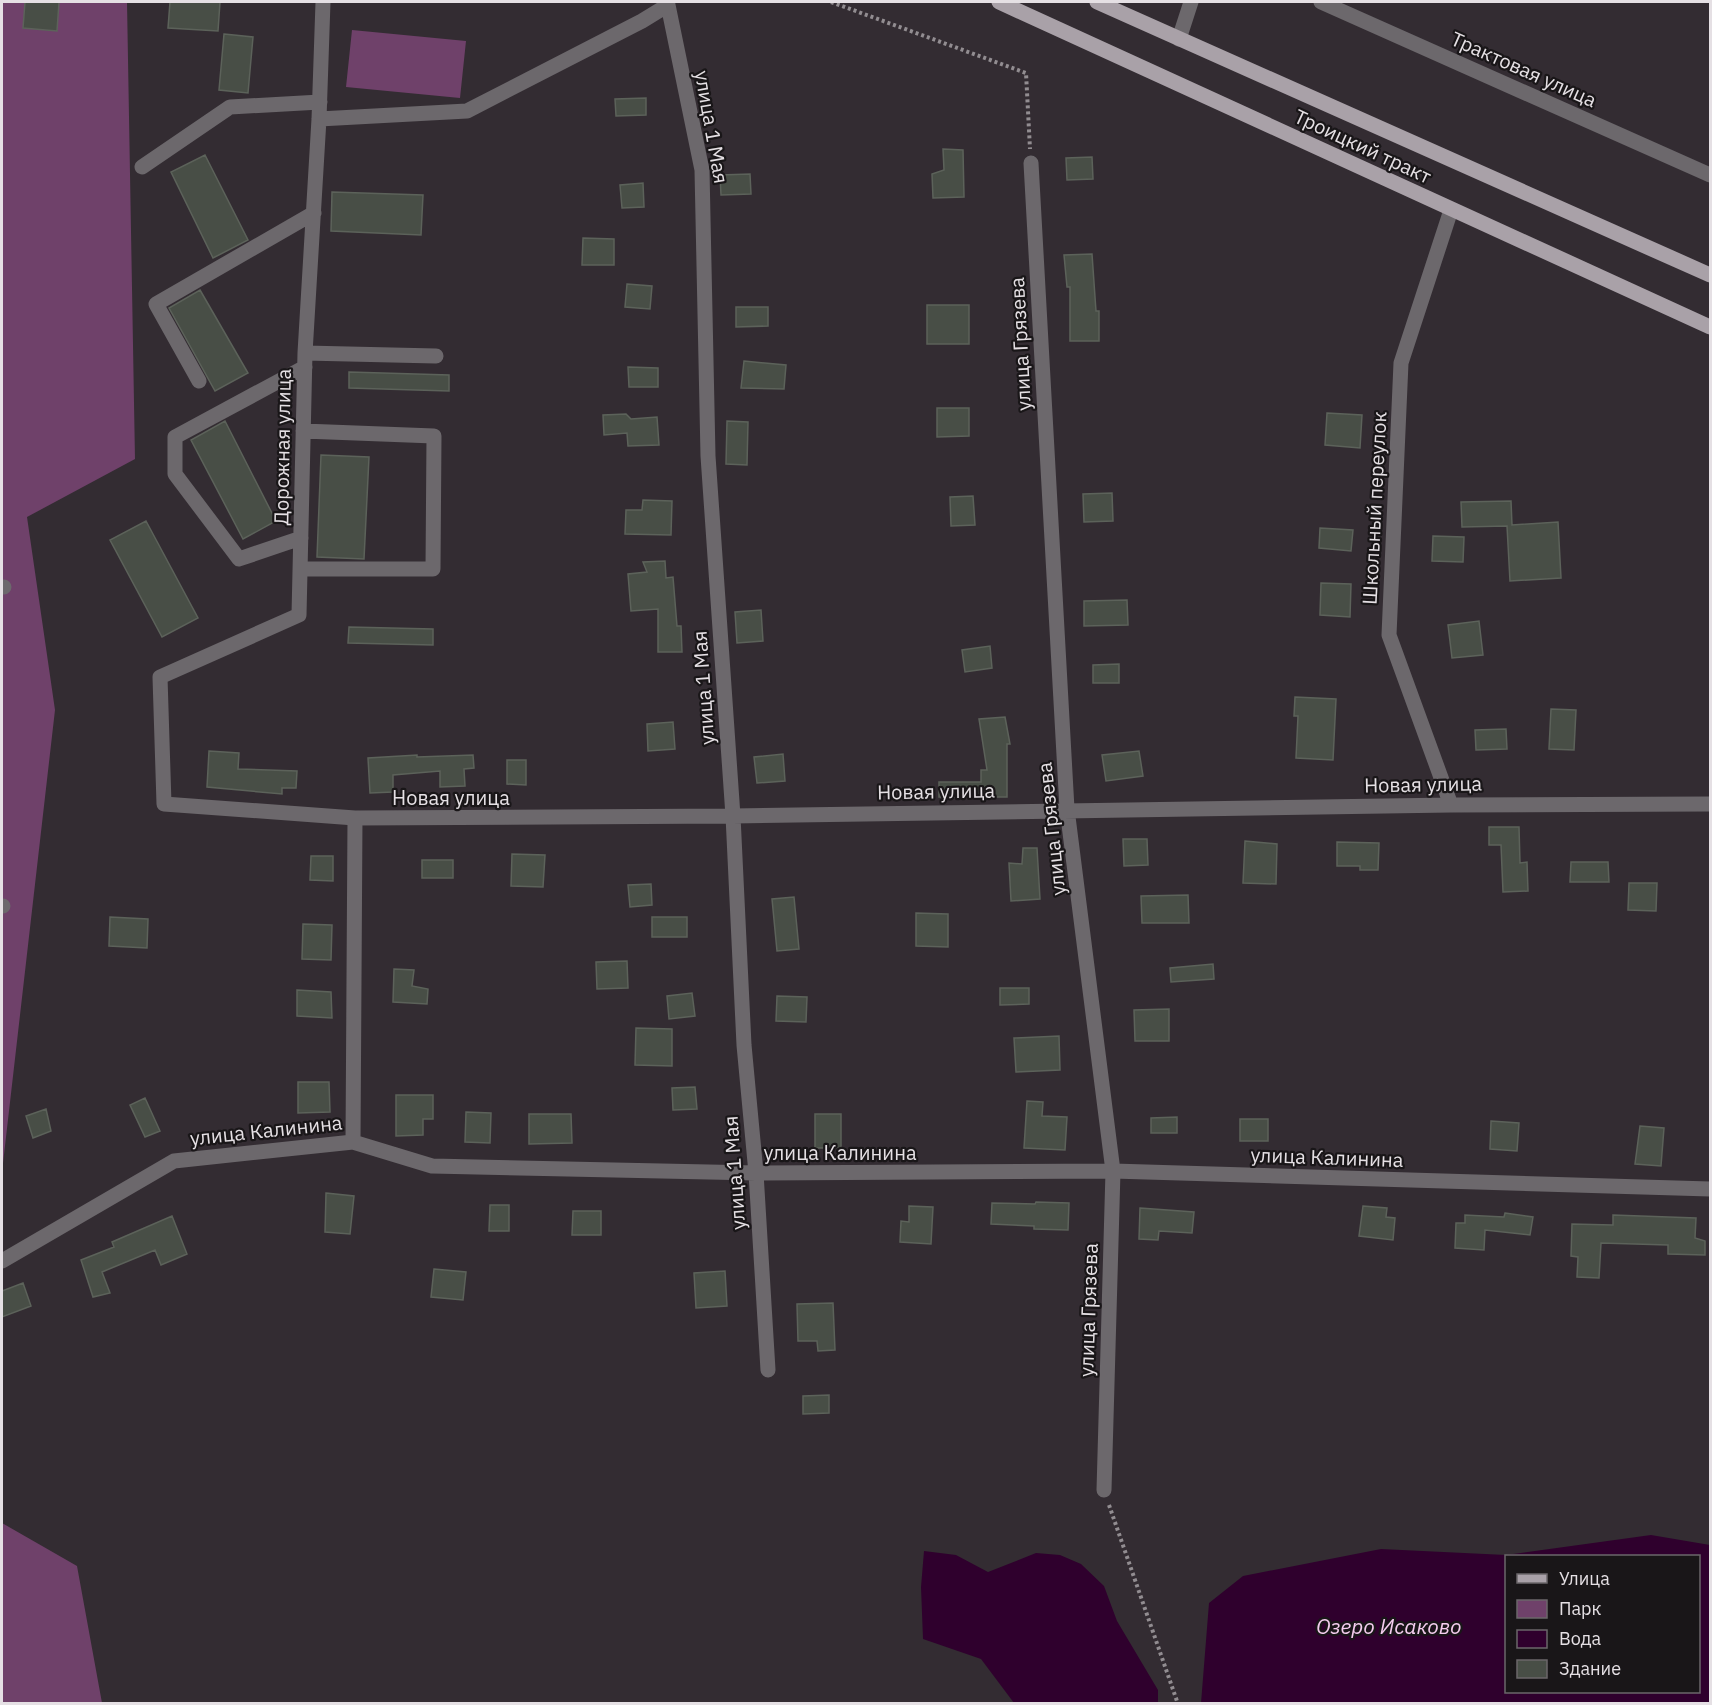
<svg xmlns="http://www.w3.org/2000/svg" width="1712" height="1705" font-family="'IBM Plex Sans',sans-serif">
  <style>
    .green { fill: #6f416a }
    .water { fill: #2f002d; fill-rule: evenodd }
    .building { fill: #484e46; stroke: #5c625a; stroke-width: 1.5 }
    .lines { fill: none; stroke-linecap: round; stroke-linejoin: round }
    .path { stroke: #928d91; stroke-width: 4; stroke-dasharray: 3 3; stroke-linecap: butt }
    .minor { stroke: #6c686c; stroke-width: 15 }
    .major { stroke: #a9a1a8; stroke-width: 15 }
    .labels { text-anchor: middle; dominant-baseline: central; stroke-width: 4.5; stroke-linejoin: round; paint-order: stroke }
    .street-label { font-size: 20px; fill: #e5e0e4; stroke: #191618 }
    .water-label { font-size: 21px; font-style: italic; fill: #f5cdef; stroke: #191618 }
  </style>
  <rect width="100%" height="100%" fill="#332c32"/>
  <path class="green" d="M2 2H127L135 459 27 517 55 710 2 1172Z
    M352 30 466 41 460 98 346 87Z
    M2 1523 77 1566 102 1703H2Z"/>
  <path class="water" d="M1651 1535 1710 1545V1703H1201L1209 1603 1243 1576 1381 1549 1506 1555ZM1506 1556H1698V1692H1506Z
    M924 1551 956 1555 988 1572 1036 1553 1060 1555 1081 1564 1104 1586 1117 1621 1158 1690V1703H1014L981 1659 923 1639 921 1587Z"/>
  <path class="building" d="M25 2H59L57 31 23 28Z
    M170 2H220L218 31 168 28Z
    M224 34 253 37 248 93 219 90Z
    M646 98V115L616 116 615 99Z
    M943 149 963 150 964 197 933 198 932 174 944 170Z
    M205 155 248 240 213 258 171 172Z
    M1092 157 1093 179 1067 180 1066 158Z
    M750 174 751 194 721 195 720 175Z
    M643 183 644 207 622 208 620 185Z
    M332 192 423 195 421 235 331 231Z
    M583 238 614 239V265H582Z
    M1092 254 1096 311H1099V341H1070V287H1067L1064 255Z
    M627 284 652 286 650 309 625 307Z
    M200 290 248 373 215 391 169 308Z
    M927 305H969V344H927Z
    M736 307H768V326L736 327Z
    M744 361 786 365 784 389 741 388Z
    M628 367 658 368V387H629Z
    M349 372 449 375V391L349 388Z
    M937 408H969V436L937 437Z
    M1327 413 1362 415 1360 448 1325 445Z
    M626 414 631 419 657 417 659 445 628 446 627 433 604 435 603 415Z
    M225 421 276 521 243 539 191 440Z
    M727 421 748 422 747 465 726 464Z
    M321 455 369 457 364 559 317 557Z
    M1112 493 1113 521 1084 522 1083 494Z
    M973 496 975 525 951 526 950 497Z
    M643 500 672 501 671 535 625 534 626 510H642Z
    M1511 501 1512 525 1558 522 1561 578 1510 581 1507 526 1462 527 1461 502Z
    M146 521 198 618 162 637 110 540Z
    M1320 528 1353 530 1351 551 1319 548Z
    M1433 536 1464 537 1463 562 1432 561Z
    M665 561 666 578 673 577 677 626H681L682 652H658V609L631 611 628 574 647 572 643 562Z
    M1321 583 1351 584 1350 617 1320 615Z
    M1127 600 1128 625 1084 626V601Z
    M761 610 763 641 737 643 735 612Z
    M1479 621 1483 655 1452 658 1448 625Z
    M349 627 433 629V645L348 643Z
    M990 646 992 668 965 672 962 650Z
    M1119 664V683H1093V665Z
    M1295 697 1336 699 1333 760 1296 758 1298 716H1294Z
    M1551 709 1576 710 1574 750 1549 749Z
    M1005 717 1010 744H1007V797H939V782H981V770H987L979 719Z
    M673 722 675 749 648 751 647 724Z
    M1506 729 1507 749 1476 750 1475 730Z
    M209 751 239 753 238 769 297 771 296 788H282V794L207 787Z
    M1139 751 1143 776 1106 781 1102 755Z
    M783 754 785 781 757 783 754 757Z
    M417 755V757L473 755 474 768 464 769 465 786 440 787V771L393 775V792L370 793 368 758Z
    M507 760H526V785L507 784Z
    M1489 827H1519L1520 863 1527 862 1528 891 1503 892 1501 845H1489Z
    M1123 839H1147L1148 865 1124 866Z
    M1245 841 1277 844 1276 884 1243 883Z
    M1337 842 1379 843 1378 870H1360V866H1337Z
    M1023 848H1037L1040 899 1011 901 1009 863 1022 864Z
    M512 854 545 855 543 887 511 886Z
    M311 856H333V881L310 880Z
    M422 860H453V878H422Z
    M1571 862H1608L1609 882H1570Z
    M1629 883H1657L1656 911 1628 910Z
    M651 884 652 905 630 907 628 885Z
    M1188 895 1189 923H1142L1141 896Z
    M794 897 799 949 777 951 772 899Z
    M916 913 948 914V947L916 946Z
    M110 917 148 919 147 948 109 946Z
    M652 917H687V937H652Z
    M303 924 332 925 331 960 302 959Z
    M627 961 628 988 597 989 596 962Z
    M1213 964 1214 979 1171 982 1170 968Z
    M394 969 414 970 412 986 428 989 427 1004 393 1002Z
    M1000 988H1029V1004L1000 1005Z
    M297 990 331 992 332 1018 297 1016Z
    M692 993 695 1016 669 1019 667 996Z
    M777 996 807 997 806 1022 776 1021Z
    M1169 1009V1041H1135L1134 1010Z
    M636 1028 672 1029V1066L635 1065Z
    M1059 1036 1060 1070 1016 1072 1014 1038Z
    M298 1082H329L330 1112 298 1113Z
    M695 1087 697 1109 673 1110 672 1088Z
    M396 1095H433V1119H423V1135L396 1136Z
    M145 1098 160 1131 145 1137 130 1105Z
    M1027 1101 1043 1102 1042 1116 1067 1117 1065 1150 1024 1148Z
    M46 1109 51 1131 33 1138 26 1116Z
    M466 1112 491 1113 490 1143 465 1142Z
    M529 1114H571L572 1143 529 1144Z
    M815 1114H841V1148H815Z
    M1177 1117V1133H1151V1118Z
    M1240 1119H1268V1141H1240Z
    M1491 1121 1519 1123 1517 1151 1490 1149Z
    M1640 1126 1664 1128 1661 1166 1635 1164Z
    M326 1193 354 1196 350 1234 325 1232Z
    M1036 1202 1069 1203 1068 1230 1034 1229V1226L991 1224 992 1203 1035 1204Z
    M490 1205H509V1231H489Z
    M909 1206 933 1207 931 1244 900 1242 901 1221 909 1222Z
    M1363 1206 1387 1208 1386 1217 1395 1218 1393 1240 1359 1236Z
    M1140 1208 1194 1212 1192 1233 1159 1231 1158 1240 1139 1239Z
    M573 1211H601V1235H572Z
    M1505 1213 1533 1217 1530 1235 1485 1230 1484 1250 1455 1248 1456 1223H1465V1215L1504 1217Z
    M1613 1215 1696 1218 1695 1238 1705 1241V1255L1668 1254V1245L1601 1243 1599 1278 1577 1277 1578 1257 1571 1256 1572 1224 1613 1225Z
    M172 1216 187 1254 161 1265 155 1250 102 1272 110 1293 93 1297 81 1260 114 1247 112 1242Z
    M434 1269 466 1272 463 1300 431 1297Z
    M725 1271 727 1306 696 1308 694 1273Z
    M23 1283 31 1306 2 1317V1291Z
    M833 1303 835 1350 818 1351 817 1341H798L797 1304Z
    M829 1395V1413L803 1414V1396Z"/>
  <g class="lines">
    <path class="path" d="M831 2 1026 73 1030 149
      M1109 1505 1178 1704"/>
    <path class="minor" d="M323 2 319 119 305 353 299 615 160 677 164 804 355 818 733 816 1451 805 1710 804
      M1321 2 1710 175
      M1179 39 1191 2
      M319 119 467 111 642 21 668 5 702 170 708 456 733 816 744 1045 756 1173 768 1370
      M1031 163 1067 809 1113 1171 1104 1490
      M142 167 230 107 320 102
      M305 353 436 356
      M199 381 156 304 314 213
      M301 538 239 559 175 474V437L305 367
      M300 569H433L434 436 303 431
      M2 587H4
      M1451 805 1389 635 1401 363 1451 210
      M2 906H3
      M353 1142 355 818
      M2 1261 174 1161 353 1142 432 1166 756 1173 1113 1171 1710 1189"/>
    <path class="major" d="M999 2 1710 327
      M1097 2 1710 275"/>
  </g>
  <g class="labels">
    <g class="street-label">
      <text transform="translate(1524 69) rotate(24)">Трактовая улица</text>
      <text transform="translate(712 127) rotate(80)">улица 1 Мая</text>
      <text transform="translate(1363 146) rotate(25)">Троицкий тракт</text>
      <text transform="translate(1020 344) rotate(-93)">улица Грязева</text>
      <text transform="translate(282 447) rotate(-89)">Дорожная улица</text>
      <text transform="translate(1374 508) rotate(-87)">Школьный переулок</text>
      <text transform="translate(703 688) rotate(-94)">улица 1 Мая</text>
      <text transform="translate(1423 784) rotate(-1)">Новая улица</text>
      <text transform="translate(936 791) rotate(-1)">Новая улица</text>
      <text x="451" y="797">Новая улица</text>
      <text transform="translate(1051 829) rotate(-96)">улица Грязева</text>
      <text transform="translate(266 1130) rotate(-6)">улица Калинина</text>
      <text x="840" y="1152">улица Калинина</text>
      <text transform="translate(1327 1157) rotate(2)">улица Калинина</text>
      <text transform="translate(734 1173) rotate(-94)">улица 1 Мая</text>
      <text transform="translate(1088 1310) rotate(-88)">улица Грязева</text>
    </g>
    <g class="water-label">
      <text x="1389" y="1626">Озеро Исаково</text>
    </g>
  </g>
  <rect width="1712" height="1705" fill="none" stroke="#e5e0e4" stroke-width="6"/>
  <rect x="1505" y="1555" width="195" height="138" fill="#191618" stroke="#6b676a" stroke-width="1.5"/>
  <rect x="1517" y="1574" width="30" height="9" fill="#a9a1a8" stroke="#6b676a" stroke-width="1.5"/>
  <text x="1559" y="1585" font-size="18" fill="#e5e0e4">Улица</text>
  <rect x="1517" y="1600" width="30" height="18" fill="#6f416a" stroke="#6b676a" stroke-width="1.5"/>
  <text x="1559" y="1615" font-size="18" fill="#e5e0e4">Парк</text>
  <rect x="1517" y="1630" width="30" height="18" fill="#2f002d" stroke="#6b676a" stroke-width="1.5"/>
  <text x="1559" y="1645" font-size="18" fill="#e5e0e4">Вода</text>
  <rect x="1517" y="1660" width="30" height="18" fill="#484e46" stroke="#6b676a" stroke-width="1.5"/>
  <text x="1559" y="1675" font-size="18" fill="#e5e0e4">Здание</text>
</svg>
